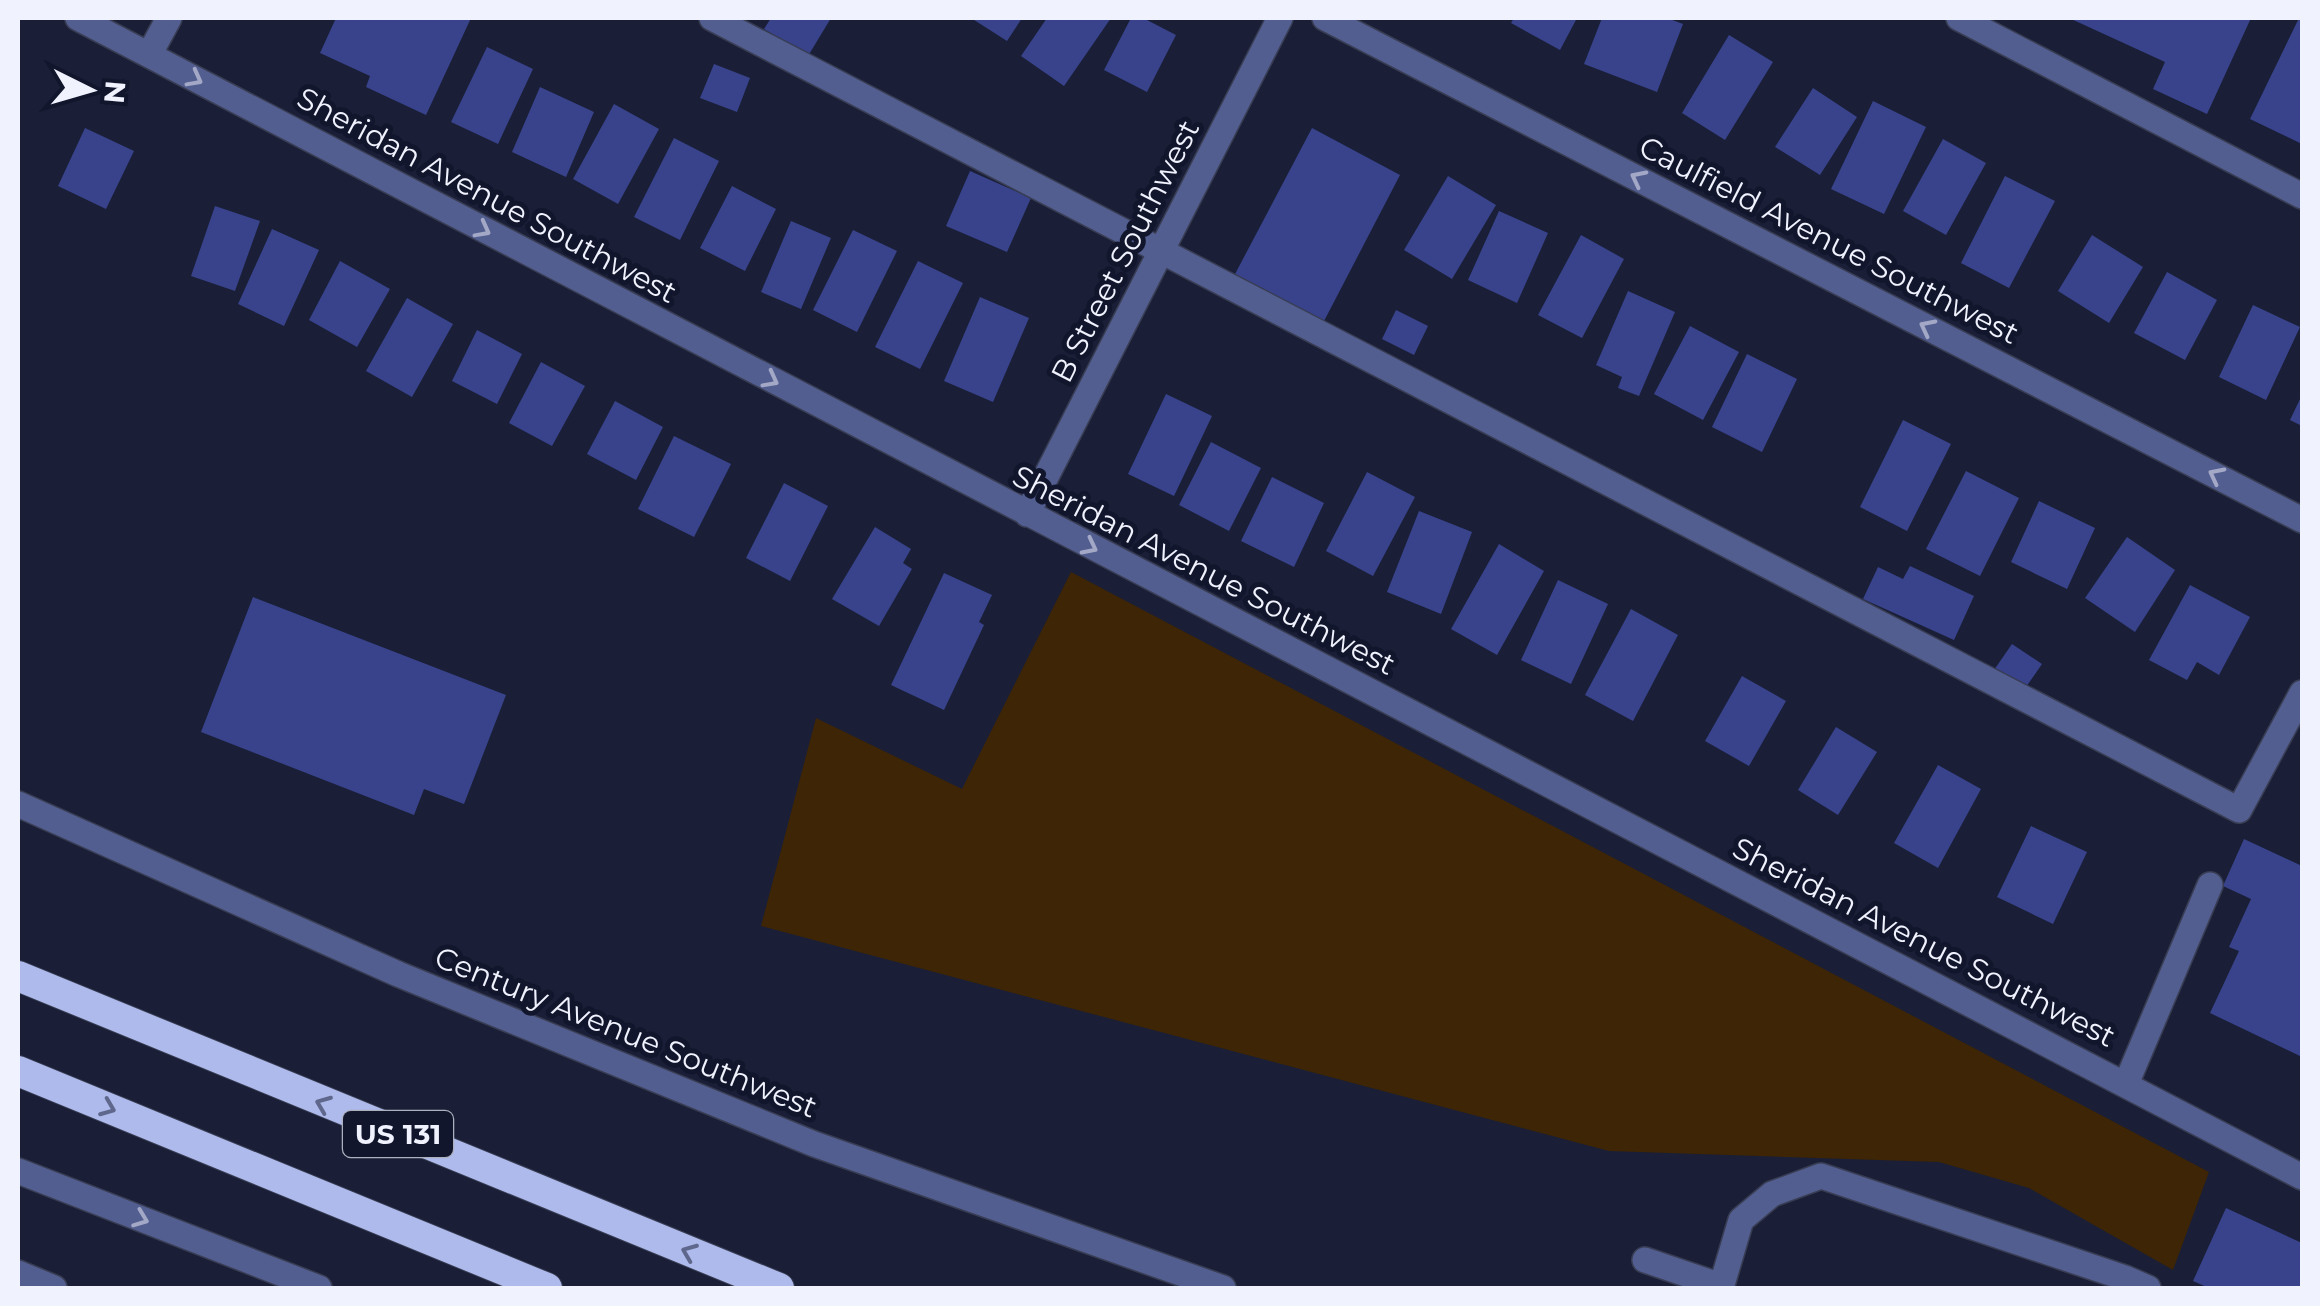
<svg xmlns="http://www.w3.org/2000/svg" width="2320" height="1306" font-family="Montserrat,sans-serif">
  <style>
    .green { fill: #3d2505 }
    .building { fill: #38438b }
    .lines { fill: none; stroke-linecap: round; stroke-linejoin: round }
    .minor-casing { stroke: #383d53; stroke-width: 28 }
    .highway-casing { stroke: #383d53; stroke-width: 32 }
    .minor { stroke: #535e90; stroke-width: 25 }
    .highway { stroke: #adbaeb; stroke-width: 30 }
    .oneway { stroke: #a2a8c6 }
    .oneway2 { stroke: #5f688c }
    .labels { text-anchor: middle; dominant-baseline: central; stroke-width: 10; stroke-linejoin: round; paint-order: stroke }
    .shield { fill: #11162d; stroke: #adb0bf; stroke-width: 2.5 }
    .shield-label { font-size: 28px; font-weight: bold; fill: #f0f2fd }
    .street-label { font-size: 30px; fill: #f0f2fd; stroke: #11162d }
  </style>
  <rect width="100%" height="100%" fill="#1a1f37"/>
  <path class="green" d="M1071 572 2209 1172 2173 1270 2029 1188 1939 1162 1609 1151 761 926 816 718 962 789Z"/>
  <path class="building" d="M336 18H471L426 115 366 87 370 76 320 53Z
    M771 18H831L808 56 764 29Z
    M971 18H1022L1007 41Z
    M1047 18H1111L1064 86 1021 56Z
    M1131 18H1143L1176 35 1147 92 1104 70Z
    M1514 18H1577L1560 50 1511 23Z
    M1602 18H1667L1683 24 1657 92 1584 64Z
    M2069 18H2251L2207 114 2153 89 2165 62Z
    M2299 18H2302V144L2250 119Z
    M1729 35 1773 62 1725 140 1682 113Z
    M487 47 533 69 498 144 451 122Z
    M714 64 750 78 737 112 700 98Z
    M540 87 594 112 566 177 512 152Z
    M1813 88 1857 117 1820 175 1775 147Z
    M1873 101 1926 127 1884 214 1831 189Z
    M614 104 659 129 618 204 573 179Z
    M85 128 134 151 106 209 58 186Z
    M1312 128 1400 175 1323 323 1234 276Z
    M674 138 719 161 680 240 634 217Z
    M1943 139 1986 163 1946 235 1903 211Z
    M970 171 1031 198 1007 252 946 226Z
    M1448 176 1496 205 1452 279 1404 250Z
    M2005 176 2055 201 2009 288 1961 263Z
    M732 186 776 209 745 271 700 248Z
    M215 206 260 221 235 291 191 276Z
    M1499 211 1548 233 1517 303 1468 280Z
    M791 221 831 238 801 309 761 292Z
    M272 229 319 250 284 326 238 304Z
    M853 230 897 251 857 332 813 310Z
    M1581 235 1624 259 1582 338 1538 315Z
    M2092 235 2143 267 2109 323 2058 291Z
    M340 261 390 289 357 347 309 320Z
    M918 261 963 283 920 369 875 347Z
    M2167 272 2217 300 2185 360 2134 333Z
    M1628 291 1675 312 1639 396 1618 388 1622 377 1596 365Z
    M980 297 1029 318 993 402 944 381Z
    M407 298 453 324 412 397 366 371Z
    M2253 305 2300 327 2266 400 2219 377Z
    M1396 310 1428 326 1414 355 1382 339Z
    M1690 326 1739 352 1703 420 1654 394Z
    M477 330 522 354 497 404 452 381Z
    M1747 354 1797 379 1762 452 1712 427Z
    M541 362 585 386 552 446 509 423Z
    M1166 394 1212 416 1174 496 1128 474Z
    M2302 395V426L2290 420Z
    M615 401 663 427 636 480 587 454Z
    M1903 420 1951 444 1907 531 1860 507Z
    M674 436 731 464 694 537 638 509Z
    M1211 442 1261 468 1229 531 1179 505Z
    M1966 471 2019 498 1980 576 1926 549Z
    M1367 472 1415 497 1373 576 1326 551Z
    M1272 477 1324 503 1294 567 1241 541Z
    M784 483 828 506 790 581 746 558Z
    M2039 501 2095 528 2067 589 2011 562Z
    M1419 511 1472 532 1441 614 1387 592Z
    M875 527 911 549 903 563 912 569 879 626 832 599Z
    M2127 537 2175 570 2135 632 2085 598Z
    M1499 544 1544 571 1497 655 1451 629Z
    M1910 566 1974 596 1954 640 1863 599 1878 567 1903 579Z
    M944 573 992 595 979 622 984 625 944 710 891 685Z
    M1558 580 1608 604 1571 684 1521 660Z
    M2190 585 2250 617 2219 675 2197 662 2187 680 2149 660Z
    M253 597 506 695 464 804 424 789 414 815 201 732Z
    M1631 609 1678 635 1633 721 1585 695Z
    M2012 644 2042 664 2024 690 1994 670Z
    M1742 676 1786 701 1749 766 1705 741Z
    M1836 727 1877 752 1838 815 1798 790Z
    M1938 765 1981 789 1938 868 1894 843Z
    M2031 826 2087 852 2053 924 1997 897Z
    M2244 839 2302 866V1057L2210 1013 2239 951 2229 947 2251 899 2223 886Z
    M2226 1208 2302 1243V1288H2209L2193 1281Z"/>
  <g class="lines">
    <defs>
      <path id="minor" d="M78 18 2302 1177
        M712 18 2239 810 2302 693
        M1325 18 2302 520
        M1959 18 2302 196
        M149 55 169 18
        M1027 514 1280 18
        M18 804 398 974 814 1144 1223 1288
        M2126 1084 2210 885
        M18 1171 319 1288
        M1645 1260 1721 1286
        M18 1273 54 1288
        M1721 1288 1741 1220 1772 1194 1821 1176 2125 1278 2148 1288"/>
      <path id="highway" d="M18 976 779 1288
        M18 1071 547 1288"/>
    </defs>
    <use href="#minor" class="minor-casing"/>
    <use href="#highway" class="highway-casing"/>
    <use href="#minor" class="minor"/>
    <use href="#highway" class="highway"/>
  </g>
  <defs><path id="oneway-chevron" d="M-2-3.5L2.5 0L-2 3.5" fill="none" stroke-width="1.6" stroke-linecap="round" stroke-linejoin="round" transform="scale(2.5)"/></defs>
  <g class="oneway">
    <use href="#oneway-chevron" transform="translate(195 79) rotate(28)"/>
    <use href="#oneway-chevron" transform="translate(1638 178) rotate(-153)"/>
    <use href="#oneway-chevron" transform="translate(483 230) rotate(28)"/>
    <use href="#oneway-chevron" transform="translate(1927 327) rotate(-153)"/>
    <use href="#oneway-chevron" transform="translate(771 380) rotate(28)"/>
    <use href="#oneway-chevron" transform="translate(2216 475) rotate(-153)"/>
    <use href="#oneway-chevron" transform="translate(1090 547) rotate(27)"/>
    <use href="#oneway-chevron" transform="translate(141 1219) rotate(21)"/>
  </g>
  <g class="oneway2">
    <use href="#oneway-chevron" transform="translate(323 1104) rotate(-158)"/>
    <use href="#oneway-chevron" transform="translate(108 1108) rotate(22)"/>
    <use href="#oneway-chevron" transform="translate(689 1252) rotate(-158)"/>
  </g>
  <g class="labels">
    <rect class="shield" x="343" y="1111" width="110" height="46" rx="8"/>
    <g class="shield-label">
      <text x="398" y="1134">US 131</text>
    </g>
    <g class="street-label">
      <text transform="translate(487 195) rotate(28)">Sheridan Avenue Southwest</text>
      <text transform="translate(1829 240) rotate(27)">Caulfield Avenue Southwest</text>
      <text transform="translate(1125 251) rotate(-63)">B Street Southwest</text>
      <text transform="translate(1204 570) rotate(27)">Sheridan Avenue Southwest</text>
      <text transform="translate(1924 942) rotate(27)">Sheridan Avenue Southwest</text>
      <text transform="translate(626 1032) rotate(22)">Century Avenue Southwest</text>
    </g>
  </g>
  <rect width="2320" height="1306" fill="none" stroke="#f0f2fd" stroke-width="40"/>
  <g transform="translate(90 90) rotate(95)" stroke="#11162d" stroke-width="8" paint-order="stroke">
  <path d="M0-8L18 38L0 25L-18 38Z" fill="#f0f2fd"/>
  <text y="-15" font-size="28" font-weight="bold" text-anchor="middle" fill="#f0f2fd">N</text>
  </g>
</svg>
